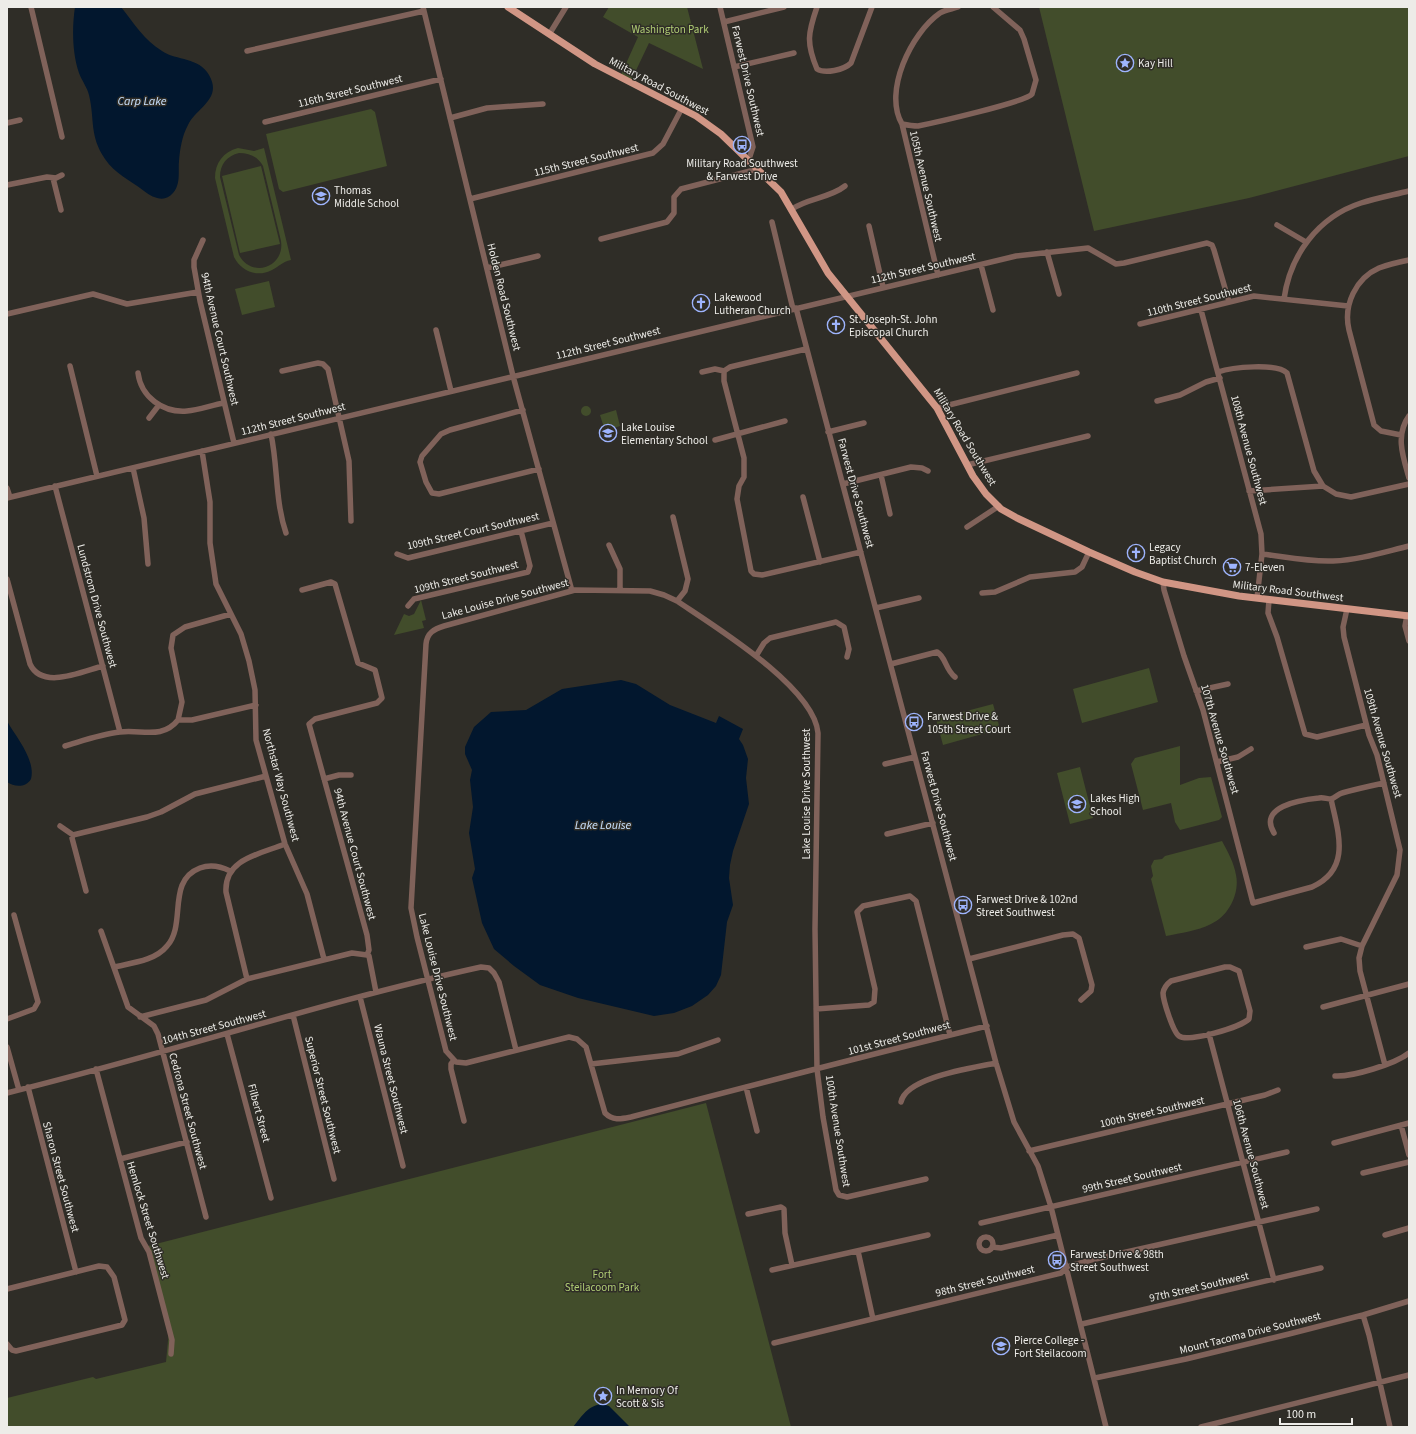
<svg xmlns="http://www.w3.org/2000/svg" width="1416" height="1434" font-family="'Source Sans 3',sans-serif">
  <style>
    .green { fill: #424d2b; fill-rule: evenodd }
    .water { fill: #02172e }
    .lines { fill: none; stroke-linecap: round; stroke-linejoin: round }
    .minor { stroke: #80625a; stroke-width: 5.5 }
    .major { stroke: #d19685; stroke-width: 7 }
    .labels { text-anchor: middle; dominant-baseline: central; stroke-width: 3; stroke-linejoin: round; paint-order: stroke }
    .park-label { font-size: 11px; fill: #b0cd74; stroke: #2f2d27 }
    .poi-label { font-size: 11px; fill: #edece8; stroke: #2f2d27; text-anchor: start }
    .street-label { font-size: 11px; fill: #edece8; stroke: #2f2d27 }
    .water-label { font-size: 12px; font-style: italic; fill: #c8e1fe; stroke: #2f2d27 }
  </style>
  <rect width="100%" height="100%" fill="#2f2d27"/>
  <path class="green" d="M609 7H687L703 69 649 43 630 83 620 77 638 37 603 17Z
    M1039 7H1409V156L1249 198 1094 231Z
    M371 109 375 112 387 166 283 192 279 189 266 134Z
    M238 148 254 151 264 148 291 260C282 262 280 266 272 270 257 278 241 271 234 257L215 178C215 163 223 152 238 148ZM239 153C250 153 258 157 263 166L281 241C285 267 252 279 239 255L220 177C220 164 227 156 239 153Z
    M261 166 280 244 240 253 222 176Z
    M269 281 275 307 242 315 235 289Z
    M581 411a5 5 0 1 1 10 0a5 5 0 1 1-10 0Z
    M616 410 620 426 605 431 600 415Z
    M421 600 426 620 422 621 424 628 394 635 404 614 409 616 414 614Z
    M1149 668 1158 702 1082 723 1073 689Z
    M993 704 1000 729 943 745 936 719Z
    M1180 746V785L1199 778 1211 777 1222 817 1219 820 1180 830 1175 822 1171 803 1143 810 1131 764 1135 758Z
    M1080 767 1093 818 1070 824 1057 773Z
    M1222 841C1228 852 1234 863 1236 875 1240 894 1228 917 1211 924 1197 931 1181 933 1166 936L1151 879 1153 876 1151 866 1154 860 1162 859 1165 856Z
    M706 1103 791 1427H7V1398L93 1377 96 1379 166 1362 169 1330 148 1246Z"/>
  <path class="water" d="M75 7H121C133 22 145 41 162 51 177 61 199 57 209 75 223 99 196 108 188 125 182 136 180 149 179 161 178 171 181 184 173 193 165 203 153 198 144 191 130 180 115 174 105 159 89 135 95 120 89 95 87 87 82 81 79 73 72 53 72 27 75 7Z
    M621 680 636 684 670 705 716 723 719 716 743 729 739 739 743 745 748 759 746 778 749 804 733 851 730 865 729 878 733 905 727 922 721 975 716 986 708 995 692 1006 674 1013 654 1016 578 998 540 985 514 966 494 949 482 923 472 878 475 869 469 833 473 807 470 780 472 770 465 754V747L474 727 491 712 526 710 562 689Z
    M7 721C16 737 36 760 31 779 26 788 14 787 7 782Z
    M603 1404 609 1406 630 1427H573C582 1416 588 1405 603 1404Z"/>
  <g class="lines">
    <path class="minor" d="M31 7 62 137
      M423 7 513 376 572 591
      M720 7 753 147 749 159
      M817 7C808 33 806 43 817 69 825 74 844 70 851 63L872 7
      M958 7C952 9 945 10 940 13 911 33 883 92 902 124 907 125 912 126 918 126 933 123 1026 102 1032 94L1036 80 1024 39 1020 30 993 7
      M724 22 784 7
      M550 33 566 7
      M247 51 424 11
      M734 67 794 53
      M450 118 487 108 543 104
      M265 122 441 79
      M7 123 20 120
      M902 124 938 275
      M53 178 61 210
      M7 185 47 177 56 178 62 175
      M470 199 653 153 663 144 682 108
      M792 209C808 198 830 198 845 186
      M772 222 793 309
      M1277 225 1306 242
      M869 226 883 287
      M601 239 667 222 674 213V197L681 189 758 169
      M203 240 194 260V267L200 301 234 443
      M1047 252 1059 294
      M981 265 993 310
      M487 268 538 256
      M1284 299C1290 255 1318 217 1361 203 1377 198 1393 195 1409 191
      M796 308 996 1063 1014 1122 1038 1166 1051 1207 1106 1427
      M1201 310 1261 534 1262 554 1257 598
      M7 314 93 294 127 304 198 292
      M1140 324 1254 296 1348 306
      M436 330 451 391
      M70 366 97 476
      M282 371 318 363 323 364 328 369 349 461 351 521
      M724 371V381L744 458V477L739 486 737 499 751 571 754 574 762 575 861 552
      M702 372 715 369 724 371 730 367 806 349
      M1218 372C1232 367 1277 363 1287 373L1314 471 1323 486
      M138 373C141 397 163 413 187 411 199 410 212 405 224 403
      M1157 401 1180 395 1206 382 1220 378
      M937 408 1077 373
      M523 410 450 430 441 434 422 456 420 462 426 482 432 493 439 494 539 469
      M1409 416C1395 435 1403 457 1409 478
      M149 418 159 405
      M828 432 864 423
      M271 434C278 467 275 501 286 533
      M1401 435 1381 431 1374 425 1349 330C1343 305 1356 278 1379 268 1389 264 1399 262 1409 260
      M715 440 785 421
      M202 451 210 502V543L216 584 241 634 249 661 255 690 256 740 285 844 307 894 324 959
      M967 465 1088 436
      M133 468 144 518 148 564
      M881 475 890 514
      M843 484 911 467 922 468 928 471
      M55 486 120 732
      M7 488 10 497
      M1249 491 1323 486 1336 494 1351 497 1409 484
      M803 497 820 562
      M7 498 1016 256 1088 248 1116 264 1124 263 1207 243 1212 245 1214 250 1229 302
      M673 517 688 579 685 591 677 601
      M967 527 999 506
      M609 545 620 569V590
      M397 554 408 558 553 523
      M1262 554C1286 557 1309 562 1333 561 1359 560 1384 552 1409 546
      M7 579 30 664C42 690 81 672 103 666
      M1163 582 1164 590 1184 656 1203 710 1253 903 1312 887C1352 869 1338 832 1331 799
      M302 590 331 582 335 584 358 663 375 670 382 698 377 703 315 719 309 724 367 935 369 950 367 955
      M982 593 995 592 1030 577 1075 572 1082 567 1089 552
      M1269 600 1268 613 1277 637 1305 734 1317 737 1366 725
      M408 606 414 599 528 572 530 566 521 531
      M876 608 919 598
      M1347 609 1343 627 1344 637 1369 735 1377 755 1400 850 1397 875 1362 946 1359 958 1360 971 1385 1065
      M1407 615 1405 626 1409 641
      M756 656 764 643 770 638 836 622 844 627 849 649 847 657
      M891 664 937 652C946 657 945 669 955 677
      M1196 691 1228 684
      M178 720 182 702 171 648 173 635 185 627 231 614
      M65 746C82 741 101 734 120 732 141 729 162 740 178 720H192L256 705
      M1217 762 1238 757 1251 749
      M885 764 915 757
      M324 779 339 775H351
      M60 826 73 835 147 817 161 812 195 794 266 776
      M1274 833C1258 807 1299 800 1319 798 1323 797 1327 799 1331 799 1335 798 1338 794 1342 793 1356 789 1370 786 1384 783
      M887 834 933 823
      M73 835 72 838 86 891
      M101 931 128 1007 154 1026 158 1034 206 1217
      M1306 947 1341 939 1362 946
      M367 955 369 956 376 992
      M969 959 1063 935 1073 934 1079 938 1092 985 1091 991 1081 1000
      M114 967C131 963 155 961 167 946 187 924 166 881 200 868 211 864 220 866 230 871
      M1225 967H1230L1239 971 1250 1011 1249 1019C1241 1027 1188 1043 1179 1036 1173 1032 1163 1000 1163 993 1164 987 1167 984 1171 981Z
      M247 979 226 892C224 859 260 854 285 844
      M360 997 403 1166
      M1323 1007 1409 984
      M816 1009 869 1005 874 1002 875 989 857 912 863 906 910 896 916 901 950 1035
      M293 1015 334 1179
      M140 1017 206 1000 247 979 352 953 367 955
      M7 1019 34 1009 38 1002 14 915
      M227 1034 271 1198
      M1209 1034 1274 1280
      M7 1047 19 1090
      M454 1060 451 1064V1069L464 1121
      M591 1064 678 1054 718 1040
      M96 1069 141 1238 149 1252 172 1340 171 1354
      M1335 1076C1352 1077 1395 1064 1409 1053
      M28 1087 76 1272
      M746 1087 757 1131
      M7 1093C166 1054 322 1002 481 967L489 968 494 973 499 982 516 1050
      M901 1102C906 1077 973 1068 996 1063
      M1401 1125 1409 1155
      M1334 1143 1409 1123
      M1029 1151 1265 1095 1278 1090
      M120 1159 187 1142
      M1363 1173 1409 1162
      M926 1179 847 1197 839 1195 836 1190 823 1117 817 1069 815 929 818 733C814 687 714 626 677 601L664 595 650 591 575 590 444 626C434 629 427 633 426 644L411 908 417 937 446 1051 456 1062 466 1063 569 1037 577 1039 586 1047 605 1113C613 1121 621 1119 631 1117 749 1086 868 1055 987 1026
      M748 1214 781 1207 784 1209 785 1233 792 1265
      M981 1223 1287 1152
      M1385 1235 1409 1228
      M979 1244a7 7 0 1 1 14 0a7 7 0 1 1-14 0Z
      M992 1247 1001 1248 1058 1235
      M858 1251 873 1319
      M772 1270 928 1235
      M7 1289 99 1266 107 1267 114 1277 125 1320 122 1325 118 1326 16 1351 12 1350 7 1344
      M1363 1315 1369 1335 1390 1427
      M1082 1324 1321 1268
      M774 1343 1061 1273 1067 1267 1091 1260 1317 1209
      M1095 1378 1186 1359 1289 1334 1363 1315 1409 1301
      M1201 1427 1409 1375"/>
    <path class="major" d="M508 7 595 64 696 116 721 134 781 192 828 273 937 408 973 476 986 494 1001 509 1017 518 1089 552 1135 572 1163 582 1239 596 1409 616"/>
  </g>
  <defs>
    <symbol id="sight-ring" viewBox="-11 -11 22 22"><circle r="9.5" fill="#2f2d27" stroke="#9eb4fd" stroke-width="1.5"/><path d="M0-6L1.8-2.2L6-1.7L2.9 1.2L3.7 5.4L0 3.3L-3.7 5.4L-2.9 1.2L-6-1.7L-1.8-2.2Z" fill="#9eb4fd"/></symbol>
    <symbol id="bus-ring" viewBox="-11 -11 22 22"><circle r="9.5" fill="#2f2d27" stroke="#9eb4fd" stroke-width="1.5"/><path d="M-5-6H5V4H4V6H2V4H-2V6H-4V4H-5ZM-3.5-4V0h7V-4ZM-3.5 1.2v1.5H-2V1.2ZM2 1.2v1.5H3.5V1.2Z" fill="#9eb4fd"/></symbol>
    <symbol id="school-ring" viewBox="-11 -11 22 22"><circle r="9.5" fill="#2f2d27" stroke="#9eb4fd" stroke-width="1.5"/><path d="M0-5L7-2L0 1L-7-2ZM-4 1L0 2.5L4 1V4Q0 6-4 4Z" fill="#9eb4fd"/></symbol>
    <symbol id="church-ring" viewBox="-11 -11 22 22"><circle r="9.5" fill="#2f2d27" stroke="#9eb4fd" stroke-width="1.5"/><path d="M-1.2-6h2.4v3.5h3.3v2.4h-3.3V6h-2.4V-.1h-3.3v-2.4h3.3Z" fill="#9eb4fd"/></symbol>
    <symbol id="supermarket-ring" viewBox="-11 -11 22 22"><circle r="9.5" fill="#2f2d27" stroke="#9eb4fd" stroke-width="1.5"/><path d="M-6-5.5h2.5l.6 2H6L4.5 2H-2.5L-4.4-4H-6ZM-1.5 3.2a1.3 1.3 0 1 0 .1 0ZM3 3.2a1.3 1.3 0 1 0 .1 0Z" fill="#9eb4fd"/></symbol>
    <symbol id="university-ring" viewBox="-11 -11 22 22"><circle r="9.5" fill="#2f2d27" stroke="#9eb4fd" stroke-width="1.5"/><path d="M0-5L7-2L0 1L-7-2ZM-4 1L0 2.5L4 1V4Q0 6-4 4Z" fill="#9eb4fd"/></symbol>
  </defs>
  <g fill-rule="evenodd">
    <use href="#sight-ring" x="1115" y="53" width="20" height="20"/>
    <use href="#bus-ring" x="732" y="135" width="20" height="20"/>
    <use href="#school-ring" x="311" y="186" width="20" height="20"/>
    <use href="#church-ring" x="691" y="293" width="20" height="20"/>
    <use href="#church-ring" x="826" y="315" width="20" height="20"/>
    <use href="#school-ring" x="598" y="423" width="20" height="20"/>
    <use href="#church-ring" x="1126" y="543" width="20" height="20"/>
    <use href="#supermarket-ring" x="1222" y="557" width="20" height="20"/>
    <use href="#bus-ring" x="904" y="712" width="20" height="20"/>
    <use href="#school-ring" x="1067" y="794" width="20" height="20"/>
    <use href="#bus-ring" x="953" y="895" width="20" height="20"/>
    <use href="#bus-ring" x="1047" y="1250" width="20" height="20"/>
    <use href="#university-ring" x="991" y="1336" width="20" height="20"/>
    <use href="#sight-ring" x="593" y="1386" width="20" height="20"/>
  </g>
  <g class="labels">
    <g class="park-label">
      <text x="670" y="29">Washington Park</text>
      <text x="602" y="1274">Fort<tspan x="602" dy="13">Steilacoom Park</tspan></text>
    </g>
    <g class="poi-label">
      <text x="1138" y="63">Kay Hill</text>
      <text x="742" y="163" text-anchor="middle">Military Road Southwest<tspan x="742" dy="13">&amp; Farwest Drive</tspan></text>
      <text x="334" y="190">Thomas<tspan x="334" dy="13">Middle School</tspan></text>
      <text x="714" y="297">Lakewood<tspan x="714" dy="13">Lutheran Church</tspan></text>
      <text x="849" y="319">St. Joseph-St. John<tspan x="849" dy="13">Episcopal Church</tspan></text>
      <text x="621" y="427">Lake Louise<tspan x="621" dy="13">Elementary School</tspan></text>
      <text x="1149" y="547">Legacy<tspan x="1149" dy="13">Baptist Church</tspan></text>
      <text x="1245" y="567">7-Eleven</text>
      <text x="927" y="716">Farwest Drive &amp;<tspan x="927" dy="13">105th Street Court</tspan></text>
      <text x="1090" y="798">Lakes High<tspan x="1090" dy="13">School</tspan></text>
      <text x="976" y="899">Farwest Drive &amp; 102nd<tspan x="976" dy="13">Street Southwest</tspan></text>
      <text x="1070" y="1254">Farwest Drive &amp; 98th<tspan x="1070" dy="13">Street Southwest</tspan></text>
      <text x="1014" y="1340">Pierce College -<tspan x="1014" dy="13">Fort Steilacoom</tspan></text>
      <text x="616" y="1390">In Memory Of<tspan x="616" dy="13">Scott &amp; Sis</tspan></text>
    </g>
    <g class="street-label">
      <text transform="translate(748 81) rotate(77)">Farwest Drive Southwest</text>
      <text transform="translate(659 86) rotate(28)">Military Road Southwest</text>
      <text transform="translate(350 91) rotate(-14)">116th Street Southwest</text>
      <text transform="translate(586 160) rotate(-14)">115th Street Southwest</text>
      <text transform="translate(926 186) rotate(77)">105th Avenue Southwest</text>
      <text transform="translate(923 268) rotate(-13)">112th Street Southwest</text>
      <text transform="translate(504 297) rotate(76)">Holden Road Southwest</text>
      <text transform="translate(1199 300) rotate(-14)">110th Street Southwest</text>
      <text transform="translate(220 339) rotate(77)">94th Avenue Court Southwest</text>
      <text transform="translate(608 343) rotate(-14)">112th Street Southwest</text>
      <text transform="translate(293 419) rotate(-14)">112th Street Southwest</text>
      <text transform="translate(965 437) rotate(59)">Military Road Southwest</text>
      <text transform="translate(1249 450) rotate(75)">108th Avenue Southwest</text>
      <text transform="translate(856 493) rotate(75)">Farwest Drive Southwest</text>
      <text transform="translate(473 531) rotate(-13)">109th Street Court Southwest</text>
      <text transform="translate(466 577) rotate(-14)">109th Street Southwest</text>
      <text transform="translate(1288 591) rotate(7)">Military Road Southwest</text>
      <text transform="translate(505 599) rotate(-15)">Lake Louise Drive Southwest</text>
      <text transform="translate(97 606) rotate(75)">Lundstrom Drive Southwest</text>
      <text transform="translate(1220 739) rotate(74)">107th Avenue Southwest</text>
      <text transform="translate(1383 743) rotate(74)">109th Avenue Southwest</text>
      <text transform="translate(281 785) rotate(75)">Northstar Way Southwest</text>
      <text transform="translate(806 794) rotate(-90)">Lake Louise Drive Southwest</text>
      <text transform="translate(939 806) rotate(75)">Farwest Drive Southwest</text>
      <text transform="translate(355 854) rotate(75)">94th Avenue Court Southwest</text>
      <text transform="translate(438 977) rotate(76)">Lake Louise Drive Southwest</text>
      <text transform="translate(214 1027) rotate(-15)">104th Street Southwest</text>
      <text transform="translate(899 1038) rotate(-15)">101st Street Southwest</text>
      <text transform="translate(391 1079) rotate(76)">Wauna Street Southwest</text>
      <text transform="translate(323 1095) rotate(76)">Superior Street Southwest</text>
      <text transform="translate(188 1111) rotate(75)">Cedrona Street Southwest</text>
      <text transform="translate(1152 1112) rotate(-13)">100th Street Southwest</text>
      <text transform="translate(259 1113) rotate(75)">Filbert Street</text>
      <text transform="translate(838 1131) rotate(81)">100th Avenue Southwest</text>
      <text transform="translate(1251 1154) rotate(75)">106th Avenue Southwest</text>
      <text transform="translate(61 1177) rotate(75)">Sharon Street Southwest</text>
      <text transform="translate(1132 1178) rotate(-13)">99th Street Southwest</text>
      <text transform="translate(148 1220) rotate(73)">Hemlock Street Southwest</text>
      <text transform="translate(985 1281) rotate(-14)">98th Street Southwest</text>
      <text transform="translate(1199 1287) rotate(-13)">97th Street Southwest</text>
      <text transform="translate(1250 1333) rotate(-14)">Mount Tacoma Drive Southwest</text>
    </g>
    <g class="water-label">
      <text x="142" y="101">Carp Lake</text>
      <text x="603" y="825">Lake Louise</text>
    </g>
  </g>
  <rect width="1416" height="1434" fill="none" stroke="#edece8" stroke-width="16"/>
  <path d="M1280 1418v6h72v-6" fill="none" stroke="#edece8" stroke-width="2"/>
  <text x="1286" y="1418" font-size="12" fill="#edece8" stroke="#2f2d27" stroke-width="3" paint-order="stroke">100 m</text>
</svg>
